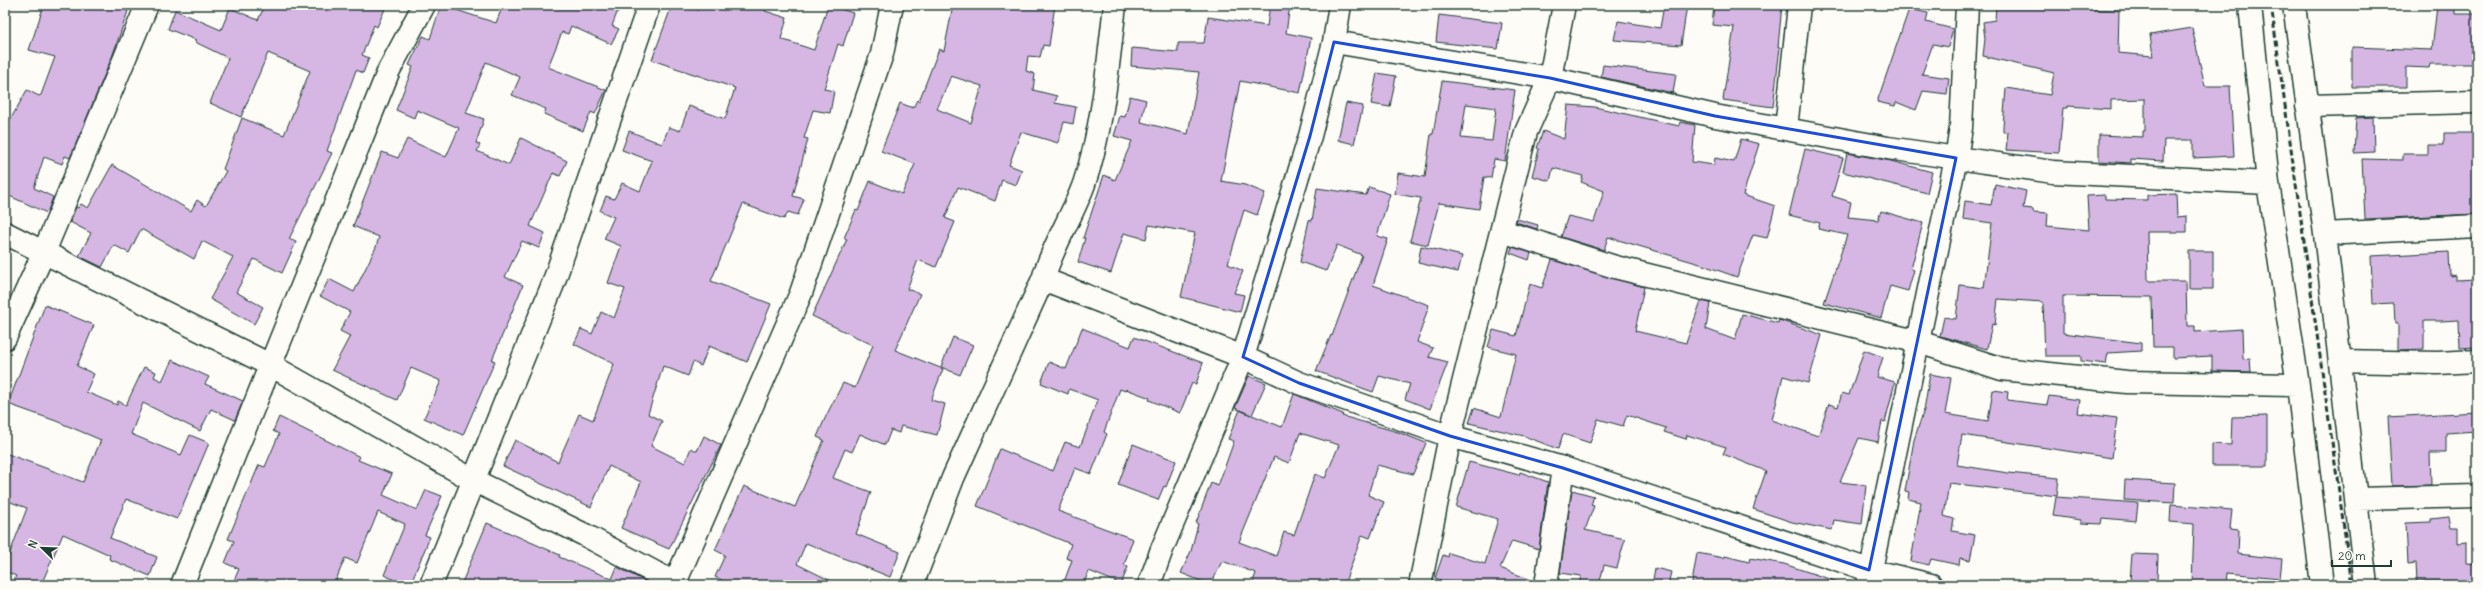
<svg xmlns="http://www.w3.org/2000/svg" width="2482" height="590" font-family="Delius,sans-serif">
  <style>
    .building { fill: #d6b7e4; stroke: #1f3d34; fill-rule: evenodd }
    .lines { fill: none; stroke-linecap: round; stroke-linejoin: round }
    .minor-casing { stroke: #1f3d34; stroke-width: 25 }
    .minor { stroke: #fdfcf7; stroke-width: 22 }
    .rail { stroke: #1f3d34; stroke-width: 3; stroke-dasharray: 6 3; stroke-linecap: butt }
    .marked { fill: none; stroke: #1d4ed8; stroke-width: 3; stroke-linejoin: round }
  </style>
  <rect width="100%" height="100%" fill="#fdfcf7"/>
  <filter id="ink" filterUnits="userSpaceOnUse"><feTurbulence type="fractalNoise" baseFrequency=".025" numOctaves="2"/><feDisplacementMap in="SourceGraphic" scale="8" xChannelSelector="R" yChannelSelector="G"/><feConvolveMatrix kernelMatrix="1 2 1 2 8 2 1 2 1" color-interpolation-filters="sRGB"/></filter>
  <g filter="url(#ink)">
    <path class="building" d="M44 5H112L128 11 112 57 70 158 65 156 62 164 44 157 34 188 53 197 47 213 5 194V129L27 90 39 96 41 95 55 57 29 50Z
      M265 5H377L385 9 377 27 374 25 362 55 369 58 363 73 356 70 327 151 332 153 289 239 296 242 282 273 254 259 236 292 263 307 254 324 210 299 233 257 202 241 194 259 141 229 129 253 114 245 102 267 79 256 91 233 70 222 76 207 78 208 81 204 88 208 112 165 191 211 197 200 206 206 226 171 223 169 242 118 284 135 310 71 268 53 241 117 210 103 228 58 195 42 196 40 168 29 175 10 221 30 230 8 258 20Z
      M441 5 496 23 503 5H620L612 26 619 29 611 44 571 26 568 34 562 32 548 67 606 90 595 114 591 112 583 131 544 114 546 109 512 95 520 77 486 62 466 113 484 119 476 143 480 145 477 151 509 165 521 138 567 161 560 176 553 173 530 226 545 233 539 248 522 241 505 277 523 285 492 360 495 361 463 435 424 418 441 381 411 368 397 400 332 370 350 336 340 331 350 312 320 296 329 279 354 292 376 247 379 237 353 226 382 152 398 158 407 139 446 157 459 128 417 110 414 118 396 110 413 67 409 65 423 36 430 39Z
      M672 5H684L698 10 700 5H766L765 11 787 18 781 39 814 50 828 5 853 13 843 46 838 44 824 89 834 91 830 113 813 110 804 138 808 139 793 196 804 199 798 215 788 212 784 219 743 204 711 281 771 304 747 362 709 346 701 366 693 362 688 376 663 366 648 414 662 421 651 446 685 463 691 448 697 451 704 436 721 445 669 549 621 528 641 482 609 466 591 507 503 466 515 440 558 462 579 414 593 420 614 364 574 344 581 329 592 334 601 312 614 318 625 289 608 283 621 246 604 239 614 217 600 211 606 196 614 199 622 183 640 191 652 161 622 150 629 131 662 144 669 127 680 131 689 106 725 119 735 88 652 60Z
      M953 5H1055L1049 46 1043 45 1040 57 1028 56 1026 71 1035 74 1033 90 1057 96 1055 103 1076 107 1073 124 1064 122 1058 143 1021 132 1009 165 1022 170 1016 185 1002 180 995 201 958 187 945 218 955 222 936 267 918 260 907 289 920 294 895 350 943 369 931 400 945 404 937 435 901 426 899 433 891 430 885 445 860 434 852 452 845 449 833 478 871 492 856 534 900 552 890 577 806 543 797 564 839 585H733L715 577 725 555 715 550 744 486 795 507 824 440 817 437 826 416 843 383 855 388 873 345 812 316 847 239 844 238 856 210 858 211 870 181 902 194 915 164 881 151 900 103 913 108 917 100 919 101 939 49 944 51ZM951 76 982 86 971 123 937 109Z
      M1270 5H1290L1286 33 1311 38 1300 93 1240 81 1221 181 1245 185 1265 193 1257 215 1244 210 1228 264 1243 271 1234 293 1244 295 1240 312 1181 297 1195 233 1149 225 1146 239 1124 233 1111 273 1078 262 1085 238H1083L1104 175 1115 180 1132 141 1114 136 1120 116 1125 117 1130 96 1146 100 1141 122 1188 134 1199 72 1131 66 1132 48 1178 52V43H1204L1208 17 1267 26Z
      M1664 5H1687L1681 45 1614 40 1618 21 1660 28Z
      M1714 5H1782L1778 47H1780L1773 107 1723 100 1734 27 1712 25Z
      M1996 5H2075L2074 9 2119 10 2118 53 2153 56 2150 35 2192 28 2205 86H2230L2234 156 2193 158V140H2164L2163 161 2131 159V163L2099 161V135L2143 137V131H2145V99L2111 100V109L2068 106V108H2063L2059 153 2006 150 2008 132H2003V127L2006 88 2050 95 2054 73 1983 56 1985 39 1983 22 1995 20Z
      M2437 6 2455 7V14H2477V64H2430L2429 68 2406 67V87H2352V47L2432 50Z
      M1909 9 1928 13 1926 22 1953 29 1948 47 1933 44 1922 74 1949 78 1947 94 1923 91 1916 110 1896 102 1895 106 1877 102Z
      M1439 15 1502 23 1498 49 1436 42Z
      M1603 65 1676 74 1673 93 1601 77Z
      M1377 73 1396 76 1390 107 1371 104Z
      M1442 81 1515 90 1505 161 1494 159 1491 178 1484 177 1479 209 1439 203 1428 245 1410 241 1421 198 1395 194 1398 173 1425 177 1431 134H1433ZM1466 104 1496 108 1492 141 1461 138Z
      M1346 103 1363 106 1354 144 1338 140Z
      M1568 105 1595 107 1679 126 1680 122 1695 125 1692 162 1714 165 1715 158 1734 162 1741 139 1759 144 1743 195 1775 206 1767 238 1753 235 1737 277 1700 264 1608 237 1604 250 1561 237 1568 216 1594 222 1604 191 1581 182 1583 176 1553 168 1550 181 1532 176 1539 149 1537 148 1543 131 1564 139Z
      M2373 117 2374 152 2354 153 2356 118Z
      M2444 133H2477V214L2365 219 2362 159 2403 160V154H2428V145H2444Z
      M1805 149 1843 158 1832 196 1851 202 1848 217 1878 220 1881 211 1923 223 1911 269 1914 270 1908 291 1890 286 1881 318 1824 303 1847 235 1818 229 1820 223 1789 215Z
      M1847 153 1891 161 1932 172 1927 193 1843 172Z
      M1995 184 2026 191 2023 208 2033 209V212L2048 213 2047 226 2089 230 2087 196 2105 195V199L2147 200V195L2176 194 2177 217 2187 216V232H2147L2148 279 2150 281H2186L2187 326H2195V332L2242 329 2243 359 2250 358 2251 372 2212 371V356L2173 358V347H2153L2152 297 2063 296V333L2141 343V351L2108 353 2106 364 2081 361V356H2045L2043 302 1998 299 1995 325 1992 324 1987 349 1940 336 1944 317 1956 319 1960 285 1984 288 1992 223 1963 219 1965 201 1991 205Z
      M1369 187 1390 194 1377 236 1388 239 1373 285 1429 305 1417 342 1433 348 1429 357 1448 362 1430 409 1405 399 1410 384 1379 376 1373 392 1316 371 1331 335 1332 336 1362 255 1337 245 1326 271 1300 262 1309 220 1312 221 1317 188 1366 195Z
      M1517 219 1538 225 1537 229 1516 222Z
      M1421 246 1462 256 1458 272 1418 263Z
      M1512 247 1531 253 1529 260 1510 253Z
      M2189 251H2213V289H2189Z
      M2449 252 2450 276 2455 275V280L2477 279V347L2460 348 2459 320 2441 321H2424V349L2398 350V324H2395L2394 303 2373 304 2371 256Z
      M1552 260 1644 287 1635 331 1686 343 1701 301 1710 303 1706 329 1735 340 1742 314 1778 323 1779 320 1822 335 1808 383 1783 376 1772 420 1818 436 1829 404 1838 407 1842 393 1849 395 1864 350 1883 357 1877 377 1895 382 1885 422 1882 421 1878 442 1859 438 1840 482 1866 485 1862 524 1834 520 1832 530 1792 522 1753 509 1766 471 1723 454 1726 447 1687 435 1686 439 1664 432 1666 428 1627 415 1623 426 1598 419 1590 443 1563 434 1558 449 1524 436 1469 423 1474 408 1501 417 1516 354 1488 347 1493 330 1516 336 1530 284 1542 288Z
      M45 305 94 325 77 366 94 374 86 392 117 405 118 401 126 405 144 367 156 372 154 377 162 381 172 360 209 377 205 384 243 401 235 420 211 409 200 431 143 403 131 434 181 455 190 435 209 443 177 519 126 499 110 538 157 557 150 576 109 559 110 555 63 534 41 585H12L16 576 5 571V566L27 508 5 500V453L83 482 101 440 56 421 8 404Z
      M1082 328 1130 347 1134 337 1203 363 1196 384 1192 383 1180 413 1149 400 1150 398 1126 389 1125 391 1120 389 1104 432 1107 434 1091 474 1075 468 1058 511 1133 539 1124 565 1128 567 1121 584 1089 571 1083 585H1063L1072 560 1066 558 1071 544 977 506 1000 449 1053 471 1065 442 1080 447 1098 400 1069 389 1068 394 1041 383 1049 362 1066 369Z
      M953 337 973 345 960 375 941 367Z
      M1930 374 1951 378 1945 414 1988 421 1993 390 2008 392 2007 400 2047 405 2049 396 2080 400 2078 413 2117 418 2112 458 1962 435 1957 465 2008 473 2059 478 2057 496 1949 483 1944 516 1954 519 1952 531 1975 535 1970 560 1960 558 1959 565 1931 559 1929 565 1911 561 1921 502 1908 499 1909 492 1905 491 1914 440 1924 410Z
      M1249 376 1266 383 1252 415 1282 427 1294 394 1343 414 1342 416 1398 432 1426 443 1413 474 1377 465 1368 495 1384 502 1370 538 1362 535 1344 585H1252L1256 573 1222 561 1211 585 1181 573 1191 551 1198 524 1196 523 1211 483 1218 486 1234 441 1228 439 1240 410 1251 415 1235 408ZM1300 433 1339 445 1325 478 1315 474 1294 535 1284 532 1276 556 1239 542 1274 457 1289 463Z
      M2477 412V431L2446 433V453H2430L2431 485 2392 486 2388 417Z
      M2267 416V466H2212V444L2231 445 2232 417Z
      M279 417 360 457 358 460 392 474 383 495 417 510 426 490 442 496 425 535 430 537 410 585H391L393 579 384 575 405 524 378 512 357 563 345 558 334 585H232L239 569 225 563 234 541 228 539 259 465 265 467 279 434 273 431Z
      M1133 444 1176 461 1166 487 1164 486 1158 500 1118 485Z
      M1469 462 1519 475 1520 472 1548 482 1539 549 1512 541 1500 568 1534 581V585H1456L1435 578 1443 555 1448 557 1449 553 1485 564 1498 519 1456 507Z
      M2125 480 2175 483 2174 503 2124 500Z
      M1572 490 1594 496 1591 505 1594 506 1585 530 1625 539 1617 568 1604 565 1599 585H1579L1581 576 1560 573Z
      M2056 497 2138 503 2136 521 2102 518 2101 524 2081 523V520L2053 516Z
      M2171 505 2232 510 2230 529 2239 530 2238 554 2282 559 2280 578 2227 573 2226 585H2192L2194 524 2170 522Z
      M2449 517 2451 527H2458V544L2466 543V563L2477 564V585H2451V581L2417 582 2416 563 2408 564 2406 523 2431 522V519Z
      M487 523 560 555 559 557 612 579 617 567 652 585H461Z
      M1697 553 1724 558 1725 556 1749 562 1750 558 1784 564 1838 582V585H1705L1692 583Z
      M2132 554 2158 555 2157 582 2130 581Z
      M1655 568 1671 572 1668 585H1652Z"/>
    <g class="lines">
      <defs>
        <path id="minor" d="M2250 5 2268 183 2298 385 2322 585
          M2294 5 2325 234 2366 585
          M1334 42 1550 78 1715 116 1888 148 2053 172 2268 183
          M2307 106 2477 102
          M1786 129 1799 5
          M1502 231 1615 267 1919 342 2002 369 2127 382 2298 385
          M5 233 272 366 473 480 585 535 678 585
          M2325 234 2477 226
          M1043 279 1243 357 1299 383 1450 436 1563 468 1869 570 1931 585
          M5 338 44 252 147 5
          M2340 361 2437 363 2477 361
          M2357 499 2477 496
          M1868 584 1956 158 1961 128 1967 5
          M182 585 389 70 424 5
          M431 585 553 284 649 5
          M674 585 801 293 882 54 892 5
          M912 585 953 478 1043 279C1053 245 1072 217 1084 184 1103 128 1108 64 1115 5
          M1149 585 1162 549 1243 357 1310 136 1334 42 1340 5
          M1420 585 1450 436 1526 132 1550 78 1564 5
          M1546 585 1563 468"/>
      </defs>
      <use href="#minor" class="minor-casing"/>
      <use href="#minor" class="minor"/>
      <path class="rail" d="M2271 5 2352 585"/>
    </g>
  </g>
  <path class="marked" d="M1334 42 1550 78 1715 116 1956 158 1869 570 1563 468 1450 436 1299 383 1243 357 1310 136Z"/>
  <rect width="2482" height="590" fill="none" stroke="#fdfcf7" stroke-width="20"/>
  <rect x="10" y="10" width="2462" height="570" fill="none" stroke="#1f3d34" stroke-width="1.5" filter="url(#ink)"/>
  <g transform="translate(42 548) rotate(293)" stroke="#fdfcf7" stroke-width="3" paint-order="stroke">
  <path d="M0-3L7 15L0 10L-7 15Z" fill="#1f3d34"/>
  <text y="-6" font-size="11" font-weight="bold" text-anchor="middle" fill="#1f3d34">N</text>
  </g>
  <path d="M2332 560v6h59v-6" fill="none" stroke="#1f3d34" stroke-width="2"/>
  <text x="2338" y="560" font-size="12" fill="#1f3d34" stroke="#fdfcf7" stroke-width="3" paint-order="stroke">20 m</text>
</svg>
